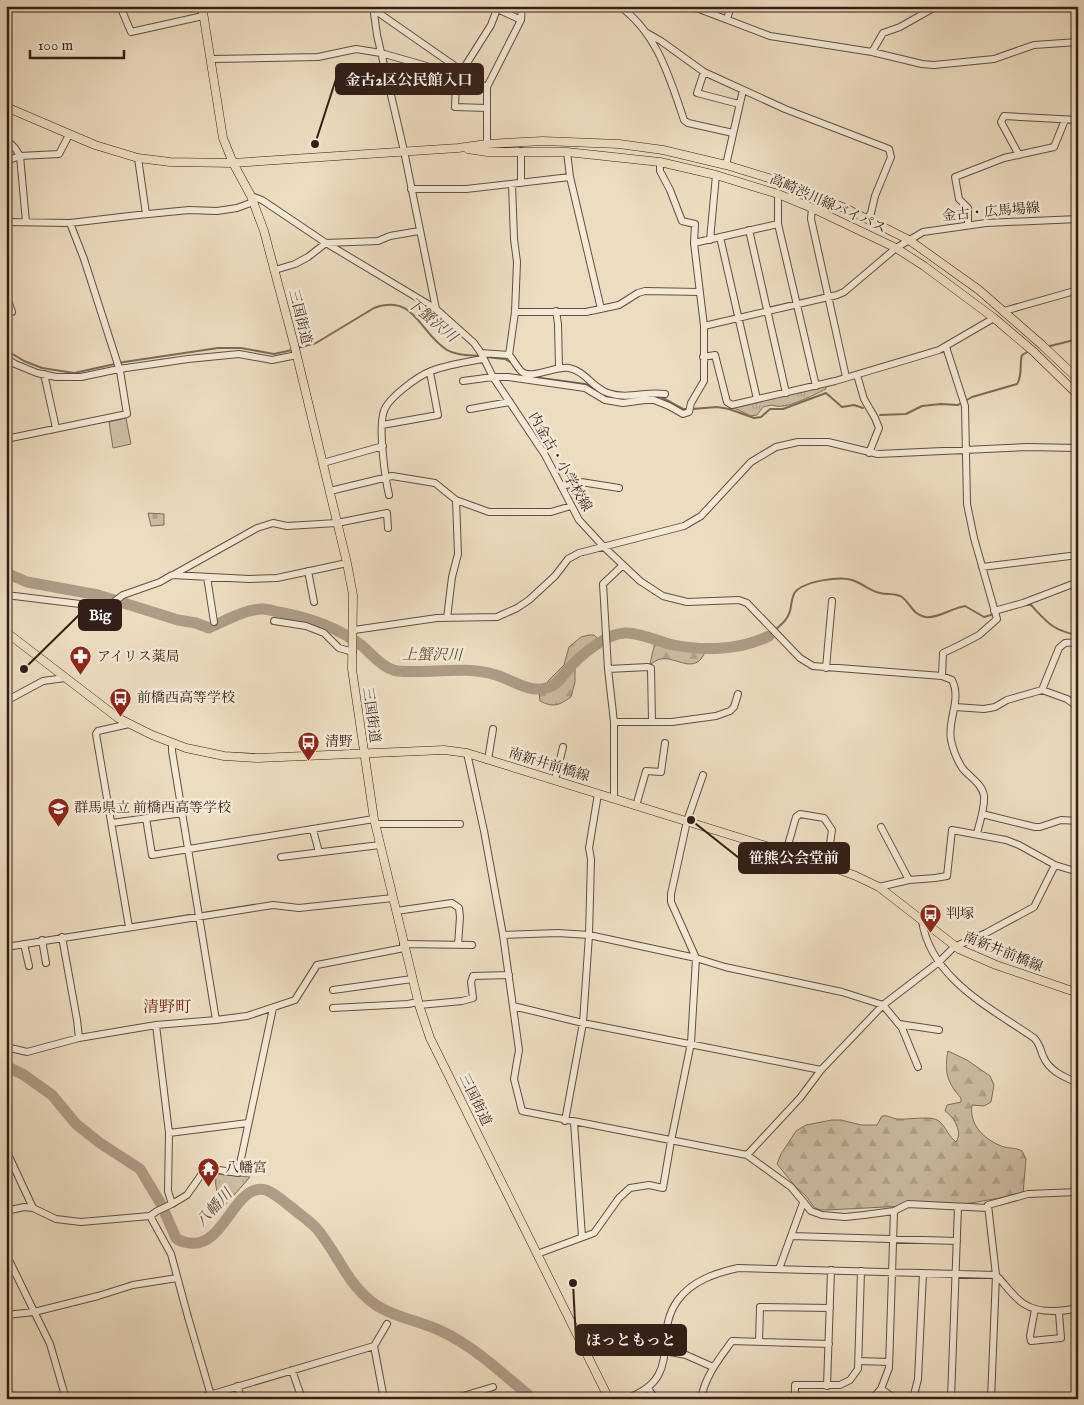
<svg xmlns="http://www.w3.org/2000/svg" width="1084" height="1405" font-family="'IM FELL English','Noto Serif JP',serif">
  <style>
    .grass { fill: #cdbda3; stroke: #806e5d }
    .forest { fill: url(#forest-firs); stroke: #806e5d }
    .cemetery { fill: url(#cemetery-stones); stroke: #806e5d }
    .park { fill: url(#park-tufts); stroke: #806e5d }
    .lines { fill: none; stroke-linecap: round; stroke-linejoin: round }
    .stream { stroke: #7d6a5a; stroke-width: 2 }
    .river { stroke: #ae9c87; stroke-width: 11 }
    .minor-casing { stroke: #624e41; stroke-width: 8 }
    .major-casing { stroke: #331f17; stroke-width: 9 }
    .minor { stroke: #f3e9d6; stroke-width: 6 }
    .major { stroke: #edddc0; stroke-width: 8 }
    .labels { text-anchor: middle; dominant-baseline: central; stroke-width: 5; stroke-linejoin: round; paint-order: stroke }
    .street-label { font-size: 14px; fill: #331f17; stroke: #f3e9d6 }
    .poi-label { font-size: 14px; fill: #331f17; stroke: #f3e9d6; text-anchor: start }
    .water-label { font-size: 15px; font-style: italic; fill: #5e4b3e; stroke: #f3e9d6 }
    .quarter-label { font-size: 16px; fill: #7a1f14; stroke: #f3e9d6 }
    .leader { fill: none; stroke: #331f17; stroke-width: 2 }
    .callout-dot { fill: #331f17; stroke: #f3e9d6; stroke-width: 2 }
    .callout { fill: #331f17; stroke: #331f17; stroke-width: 2 }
    .callout-label { font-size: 15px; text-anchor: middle; font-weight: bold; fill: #fff }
  </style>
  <defs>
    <pattern id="forest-firs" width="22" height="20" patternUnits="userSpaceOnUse" patternTransform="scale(1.25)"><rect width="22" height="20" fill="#cdbda3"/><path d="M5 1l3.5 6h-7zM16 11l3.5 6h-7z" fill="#b0a28c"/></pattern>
    <pattern id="cemetery-stones" width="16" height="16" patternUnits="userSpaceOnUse" patternTransform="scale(1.25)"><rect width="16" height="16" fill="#cdbda3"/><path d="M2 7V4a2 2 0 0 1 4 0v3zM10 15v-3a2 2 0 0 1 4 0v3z" fill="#b0a28c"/></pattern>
    <pattern id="park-tufts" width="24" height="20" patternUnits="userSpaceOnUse" patternTransform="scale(1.25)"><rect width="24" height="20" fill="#cdbda3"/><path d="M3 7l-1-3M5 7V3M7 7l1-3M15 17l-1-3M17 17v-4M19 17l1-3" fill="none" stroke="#b0a28c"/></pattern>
  </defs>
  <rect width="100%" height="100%" fill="#edddc0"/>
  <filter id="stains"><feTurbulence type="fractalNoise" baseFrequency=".004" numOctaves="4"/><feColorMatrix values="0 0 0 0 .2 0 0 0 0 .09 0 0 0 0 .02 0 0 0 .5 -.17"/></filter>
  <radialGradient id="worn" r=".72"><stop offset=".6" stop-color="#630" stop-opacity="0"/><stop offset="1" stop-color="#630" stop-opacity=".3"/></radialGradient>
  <path class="grass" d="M126 418 131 444 113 448 109 422Z"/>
  <path class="forest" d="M589 635H594L597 638 569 664 552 682 547 684 548 681 564 665 569 647 581 637Z
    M655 642 675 649 705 652C695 676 676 656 661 659 657 659 654 663 650 664Z
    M575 669V682L571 697C560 705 553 708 540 701L539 692C558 691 562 681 575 669Z
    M948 1051 967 1060 990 1076 994 1085 991 1102 984 1106 972 1105C969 1124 983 1138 999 1145 1006 1149 1015 1147 1022 1151L1026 1159 1023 1194 965 1204 935 1203 904 1206 827 1210H820L814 1207 806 1196 795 1186 777 1164 781 1154 796 1131 806 1125 832 1120H841L861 1125H877L882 1116C888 1115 891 1118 897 1119 908 1120 931 1115 939 1121 946 1127 949 1137 956 1142 963 1132 954 1117 945 1111L947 1105 961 1102V1098C947 1083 944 1071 948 1051Z"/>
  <path class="cemetery" d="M148 513 164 514V525L151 526Z"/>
  <path class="park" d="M826 386V389C813 395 785 411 772 405L763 407 757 415 751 416 732 407Z
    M214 1174 250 1177 220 1211Z"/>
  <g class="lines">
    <path class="stream" d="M1046 347 1078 339
      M297 348 316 343 374 308C415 293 419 333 447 350 457 356 470 355 481 356
      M6 350 24 361 42 368 74 373 124 362 218 348H241L274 354 292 350
      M486 357 505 359 512 363
      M533 377 585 384 592 386 603 396 617 399
      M661 397 683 409H687
      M692 409 717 407 729 409 754 418 761 417 770 409H783L826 393 842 407 854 405 863 408
      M880 415 906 414 922 406 941 404 958 405 972 397 1017 384C1023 375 1019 365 1022 355L1029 351
      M1026 605H1031C1047 622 1053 631 1078 635
      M776 629C782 624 788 619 790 611 792 604 791 595 797 590 808 581 839 576 852 580 862 583 870 591 880 593 887 595 896 593 902 597 910 603 913 615 925 617 937 619 952 608 965 606L984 617 1012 609
      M769 636 773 632"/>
    <path class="river" d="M6 573 27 582 98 595 178 620 196 623 209 628C225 621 245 609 263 609 268 609 273 611 278 612 307 617 337 627 361 645 372 654 383 669 398 671 430 674 464 665 496 675 513 680 528 693 546 688 556 686 560 679 566 672 578 657 608 631 628 633 642 634 656 640 669 644 701 651 739 651 769 636
      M6 1066 24 1075 52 1095 76 1124 100 1143 140 1169 161 1204 176 1238C180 1242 184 1242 190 1243 225 1248 234 1182 266 1190 275 1193 284 1202 291 1207 299 1214 310 1221 317 1229 335 1250 345 1278 366 1297 387 1317 416 1319 441 1331 474 1346 505 1376 533 1399"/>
    <defs>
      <path id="minor" d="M120 6 131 32 203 16
        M373 6 377 35 404 151 436 309 474 343 481 353 493 377 545 455 579 520 604 547 640 581 663 596 687 602 739 600 747 603 800 658 813 666 942 676 952 680C962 700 947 720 951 740 953 750 957 760 963 769 970 777 983 785 984 796 985 807 980 822 977 833
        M491 6 521 20
        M619 6C657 32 670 79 684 120L688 123 733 133
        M686 6 699 9 770 36 872 52 922 64 934 65 994 59 1034 45 1078 42
        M373 9 462 71 456 81 455 107 487 108
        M727 19 731 6
        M647 33 661 41 704 72 785 109 889 149 891 157 875 196 871 213 867 219
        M872 52 883 33 900 27 937 6
        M211 59 318 57 356 49 381 53 423 65 460 76 487 87
        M462 71 491 25 497 9
        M704 72 697 93 739 104
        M6 139 15 148 20 156 26 222
        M487 144V87L521 20 522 6
        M521 151V183
        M567 152 570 177 601 309
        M1019 155 1001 122 1004 116 1078 120
        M138 158 146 214
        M6 161 20 156 59 154 69 135
        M726 165 743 90
        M411 189H466L570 177
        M778 194V224L816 386
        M251 196 262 200 326 243 436 309
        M812 208 811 219 846 377
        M6 222 70 223 138 215 189 210 217 211 237 208 253 202
        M968 225V208L959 199 955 177 1004 158 1054 147 1065 120
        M749 230 786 393
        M720 237 757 399
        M710 240 716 175
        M694 243 778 224
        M275 270 295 264 308 257 326 243 378 241 390 236 419 231
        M6 294 12 312
        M556 311 558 324 559 367
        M1004 311 1078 290
        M515 312H586L619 305 638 293 645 291 700 292
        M704 326 837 295 844 292 896 248 923 232 986 223 1078 219
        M481 353 509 355 515 312 517 262 514 239 512 184
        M509 355C514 360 516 366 521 371 531 381 556 365 569 368 585 371 593 388 608 393 629 400 644 391 665 394
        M703 357 715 355 727 402 732 405 835 381 939 350 994 318
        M6 358 15 364 37 373 56 377H81L119 369 188 359 239 354 272 360 297 355
        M44 374 56 428
        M857 375 864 399 875 418 879 428 869 453
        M463 381 493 377H508L585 388 605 400 623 403 645 400H654L669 406 683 414 689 412 691 403 704 381V326L694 243 695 224 682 221 670 190 660 171V162
        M470 409 510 402
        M382 425 438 415 430 372
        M6 439 127 414 120 371 84 259 70 223
        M323 463 383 446
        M561 486 581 482 619 488
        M330 491 392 476 435 483 456 500 489 512H551L571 506
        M389 495C385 478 378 427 384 411 388 398 418 376 431 371 447 365 466 362 483 359
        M982 567 1078 555
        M308 571 314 602
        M173 575 257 528 273 523 287 526 337 523 387 513 388 528
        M207 577 214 622
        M6 595 80 604 110 605 123 595 160 582 172 575 249 579 277 578 347 563
        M994 611 1023 603 1078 582
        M447 618 452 577 458 554 456 500
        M274 621 306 626 324 633 339 648 353 652
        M354 630 437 618 497 617 517 608 529 600 555 576 568 559 579 553 684 526 701 516 751 462 776 447 798 442H828L878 454 1027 447 1078 448
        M826 668 832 601
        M608 669 648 667 651 668 652 721
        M942 676 943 653 960 645 979 635 997 619 974 538 967 504 965 406 946 347
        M1042 690 1067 699 1078 707
        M6 701 43 681 65 678
        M955 707 984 709 995 707 1007 700 1042 690 1059 648 1065 643 1078 642
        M614 722H672L716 716 730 711 734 707 738 694
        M129 724 98 731 96 734 129 927
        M172 743V751L216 1020
        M467 753 484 831 503 935 519 1050 514 1079 522 1111 747 1155 791 1187 811 1211 822 1215 845 1217 864 1215 894 1211 908 1204 988 1208
        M488 760 493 729
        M555 780 563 747
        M614 799V722L608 669 603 584 623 565
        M636 806 646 771 661 772 665 743
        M982 814 1035 827H1040L1061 820 1078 821
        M146 818 152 855 374 819
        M112 823 183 813
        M376 824H460
        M881 827 909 880
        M313 830 319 852
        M786 852 796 817 800 814 824 818 832 830 827 865
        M281 857 380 845
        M879 887 909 880 935 878 947 876 952 830 1006 840 1019 845 1055 865 1078 872
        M396 911 452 903 459 908 460 917 458 945
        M922 921C931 979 991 1008 1034 1038 1040 1044 1040 1049 1043 1056 1049 1071 1064 1077 1078 1083
        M503 935 558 933 589 935 696 958 725 967 842 992 883 1005 902 1028 918 1067
        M62 937 77 1020 79 1038
        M42 940 46 963
        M24 944 29 966
        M403 944 472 945
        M6 947 273 905 299 908 393 898
        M333 990 412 979
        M419 1005 462 1001 473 998 471 982 473 976 509 975
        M513 1006 583 1023 821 1070
        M333 1008 408 1004 418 1002
        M899 1024 939 1030
        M6 1047 27 1052 79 1038 156 1025 216 1020 247 1016 295 1000 317 965 404 948
        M565 1121 583 1023 589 935 591 859 589 848 598 794
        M574 1122 582 1237
        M169 1133 248 1123
        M6 1150 33 1208
        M747 1155 800 1098 821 1070 883 1005 939 962 954 947 986 933 1034 907 1055 865
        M172 1204 187 1195 206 1168 238 1173 273 1008
        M6 1211 24 1207 33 1208 56 1219 81 1222 150 1216 157 1211 172 1204 168 1191 169 1133 156 1025
        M150 1216 171 1254 188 1317 212 1399
        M791 1236 957 1241
        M6 1254 50 1344 66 1399
        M537 1254 594 1233 619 1198 630 1188 649 1185 663 1188 671 1141 691 1043 696 958 671 902V894L687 821 703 775
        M779 1269 803 1203
        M1035 1309 1030 1336 1031 1341 1061 1338 1059 1313
        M6 1315 34 1312 98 1296 133 1285 177 1278
        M759 1342 760 1307 830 1308
        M374 1346 387 1324
        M665 1351 686 1355 713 1367
        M859 1361 889 1362
        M292 1370 302 1399
        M237 1386 242 1399
        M827 1386 831 1270
        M648 1388 655 1399
        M881 1389 896 1399
        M196 1399 374 1346 384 1399
        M453 1399 493 1387
        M625 1399C686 1378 651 1336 678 1300 692 1281 715 1273 738 1268L996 1275C1005 1284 1013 1297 1024 1304 1040 1314 1060 1312 1078 1308
        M701 1399C705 1376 719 1359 732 1341L829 1344
        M795 1399V1385H840L850 1380 858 1369 861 1271
        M872 1399 881 1389 889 1368 894 1211
        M913 1399 918 1379 923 1273
        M951 1399 958 1207
        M991 1399 996 1275 988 1205 1028 1194 1078 1192"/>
      <path id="major" d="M202 6 223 138 233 163 251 196 264 231 294 344 347 563 353 595 352 669 374 819 419 1005 430 1038 609 1399
        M6 107 95 145 138 158 170 162 233 163 458 148 487 144 543 141 619 144 663 150 726 165 785 183 849 210 909 240 979 290 1042 345 1078 379
        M468 149 487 152H567L660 162 716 175 778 194 812 208 896 248 924 266 994 318 1034 352 1078 395
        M6 632 118 718 152 735 186 748 224 756 258 758 444 750 467 753 827 865 856 876 879 887 959 949 996 965 1078 993"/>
    </defs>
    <use href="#minor" class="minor-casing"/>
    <use href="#major" class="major-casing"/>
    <use href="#minor" class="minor"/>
    <use href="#major" class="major"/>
  </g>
  <defs>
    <symbol id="pharmacy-pin" viewBox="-11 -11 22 30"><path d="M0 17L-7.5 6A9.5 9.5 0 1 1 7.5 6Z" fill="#8f2418" stroke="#f3e9d6"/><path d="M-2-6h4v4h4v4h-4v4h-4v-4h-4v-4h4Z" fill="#fff"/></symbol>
    <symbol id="bus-pin" viewBox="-11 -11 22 30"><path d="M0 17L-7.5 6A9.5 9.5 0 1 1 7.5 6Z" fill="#8f2418" stroke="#f3e9d6"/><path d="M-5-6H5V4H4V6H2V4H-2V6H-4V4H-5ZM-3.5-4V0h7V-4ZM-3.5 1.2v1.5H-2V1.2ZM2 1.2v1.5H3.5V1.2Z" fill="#fff"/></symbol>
    <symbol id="school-pin" viewBox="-11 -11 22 30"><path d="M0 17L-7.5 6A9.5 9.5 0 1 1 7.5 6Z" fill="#8f2418" stroke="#f3e9d6"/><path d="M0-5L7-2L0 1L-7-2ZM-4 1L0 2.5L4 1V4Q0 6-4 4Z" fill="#fff"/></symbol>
    <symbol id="temple-pin" viewBox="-11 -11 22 30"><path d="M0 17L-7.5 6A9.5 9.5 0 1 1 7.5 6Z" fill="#8f2418" stroke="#f3e9d6"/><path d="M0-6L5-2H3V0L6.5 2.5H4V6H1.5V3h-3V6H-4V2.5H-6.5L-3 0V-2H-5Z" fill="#fff"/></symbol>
  </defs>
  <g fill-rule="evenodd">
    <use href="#pharmacy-pin" x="68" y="644" width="25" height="34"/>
    <use href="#bus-pin" x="108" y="686" width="25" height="34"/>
    <use href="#bus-pin" x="296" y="730" width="25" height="34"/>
    <use href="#school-pin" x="46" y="796" width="25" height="34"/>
    <use href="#bus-pin" x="918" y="902" width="25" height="34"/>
    <use href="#temple-pin" x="196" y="1156" width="25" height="34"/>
  </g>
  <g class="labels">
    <g class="street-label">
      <text transform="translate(828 204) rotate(24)">高崎渋川線バイパス</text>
      <text transform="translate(991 212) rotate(-5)">金古・広馬場線</text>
      <text transform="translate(300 317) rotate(76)">三国街道</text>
      <text transform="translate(560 462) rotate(60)">内金古・小学校線</text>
      <text transform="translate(371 715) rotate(82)">三国街道</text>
      <text transform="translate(549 765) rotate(17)">南新井前橋線</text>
      <text transform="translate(1003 952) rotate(22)">南新井前橋線</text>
      <text transform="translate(475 1100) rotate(64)">三国街道</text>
    </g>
    <g class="poi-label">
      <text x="97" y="657">アイリス薬局</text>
      <text x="137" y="698">前橋西高等学校</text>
      <text x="325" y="742">清野</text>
      <text x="74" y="808">群馬県立 前橋西高等学校</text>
      <text x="946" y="914">判塚</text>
      <text x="225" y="1168">八幡宮</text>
    </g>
    <g class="water-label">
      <text transform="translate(432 320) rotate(40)">下蟹沢川</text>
      <text transform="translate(432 655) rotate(1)">上蟹沢川</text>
      <text transform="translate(214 1208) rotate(-47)">八幡川</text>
    </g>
    <g class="quarter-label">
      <text x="167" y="1008">清野町</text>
    </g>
  </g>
  <path class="leader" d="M315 144L336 79M24 669L79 615M691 820L739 858M573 1283L576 1340"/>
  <g class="callout-dot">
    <circle cx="315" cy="144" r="5"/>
    <circle cx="24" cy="669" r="5"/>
    <circle cx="691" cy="820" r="5"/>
    <circle cx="573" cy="1283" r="5"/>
  </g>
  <g class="callout">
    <rect x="336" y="64" width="147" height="30" rx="5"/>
    <rect x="79" y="600" width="42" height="30" rx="5"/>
    <rect x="739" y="843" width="110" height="30" rx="5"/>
    <rect x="576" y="1325" width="110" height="30" rx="5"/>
  </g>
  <g class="callout-label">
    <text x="409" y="85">金古2区公民館入口</text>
    <text x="100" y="620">Big</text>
    <text x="794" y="863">笹熊公会堂前</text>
    <text x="631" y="1345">ほっともっと</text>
  </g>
  <rect width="1084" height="1405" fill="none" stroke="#edddc0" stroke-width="25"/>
  <rect x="8" y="8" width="1069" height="1390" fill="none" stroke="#331f17" stroke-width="2.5"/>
  <rect x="12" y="12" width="1059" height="1380" fill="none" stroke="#331f17"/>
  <path d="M30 50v8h94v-8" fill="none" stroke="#331f17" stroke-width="2.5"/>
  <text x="38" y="50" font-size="15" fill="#331f17" stroke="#f3e9d6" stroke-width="4" paint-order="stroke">100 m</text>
  <rect width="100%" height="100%" filter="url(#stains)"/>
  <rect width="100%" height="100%" fill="url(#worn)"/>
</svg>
